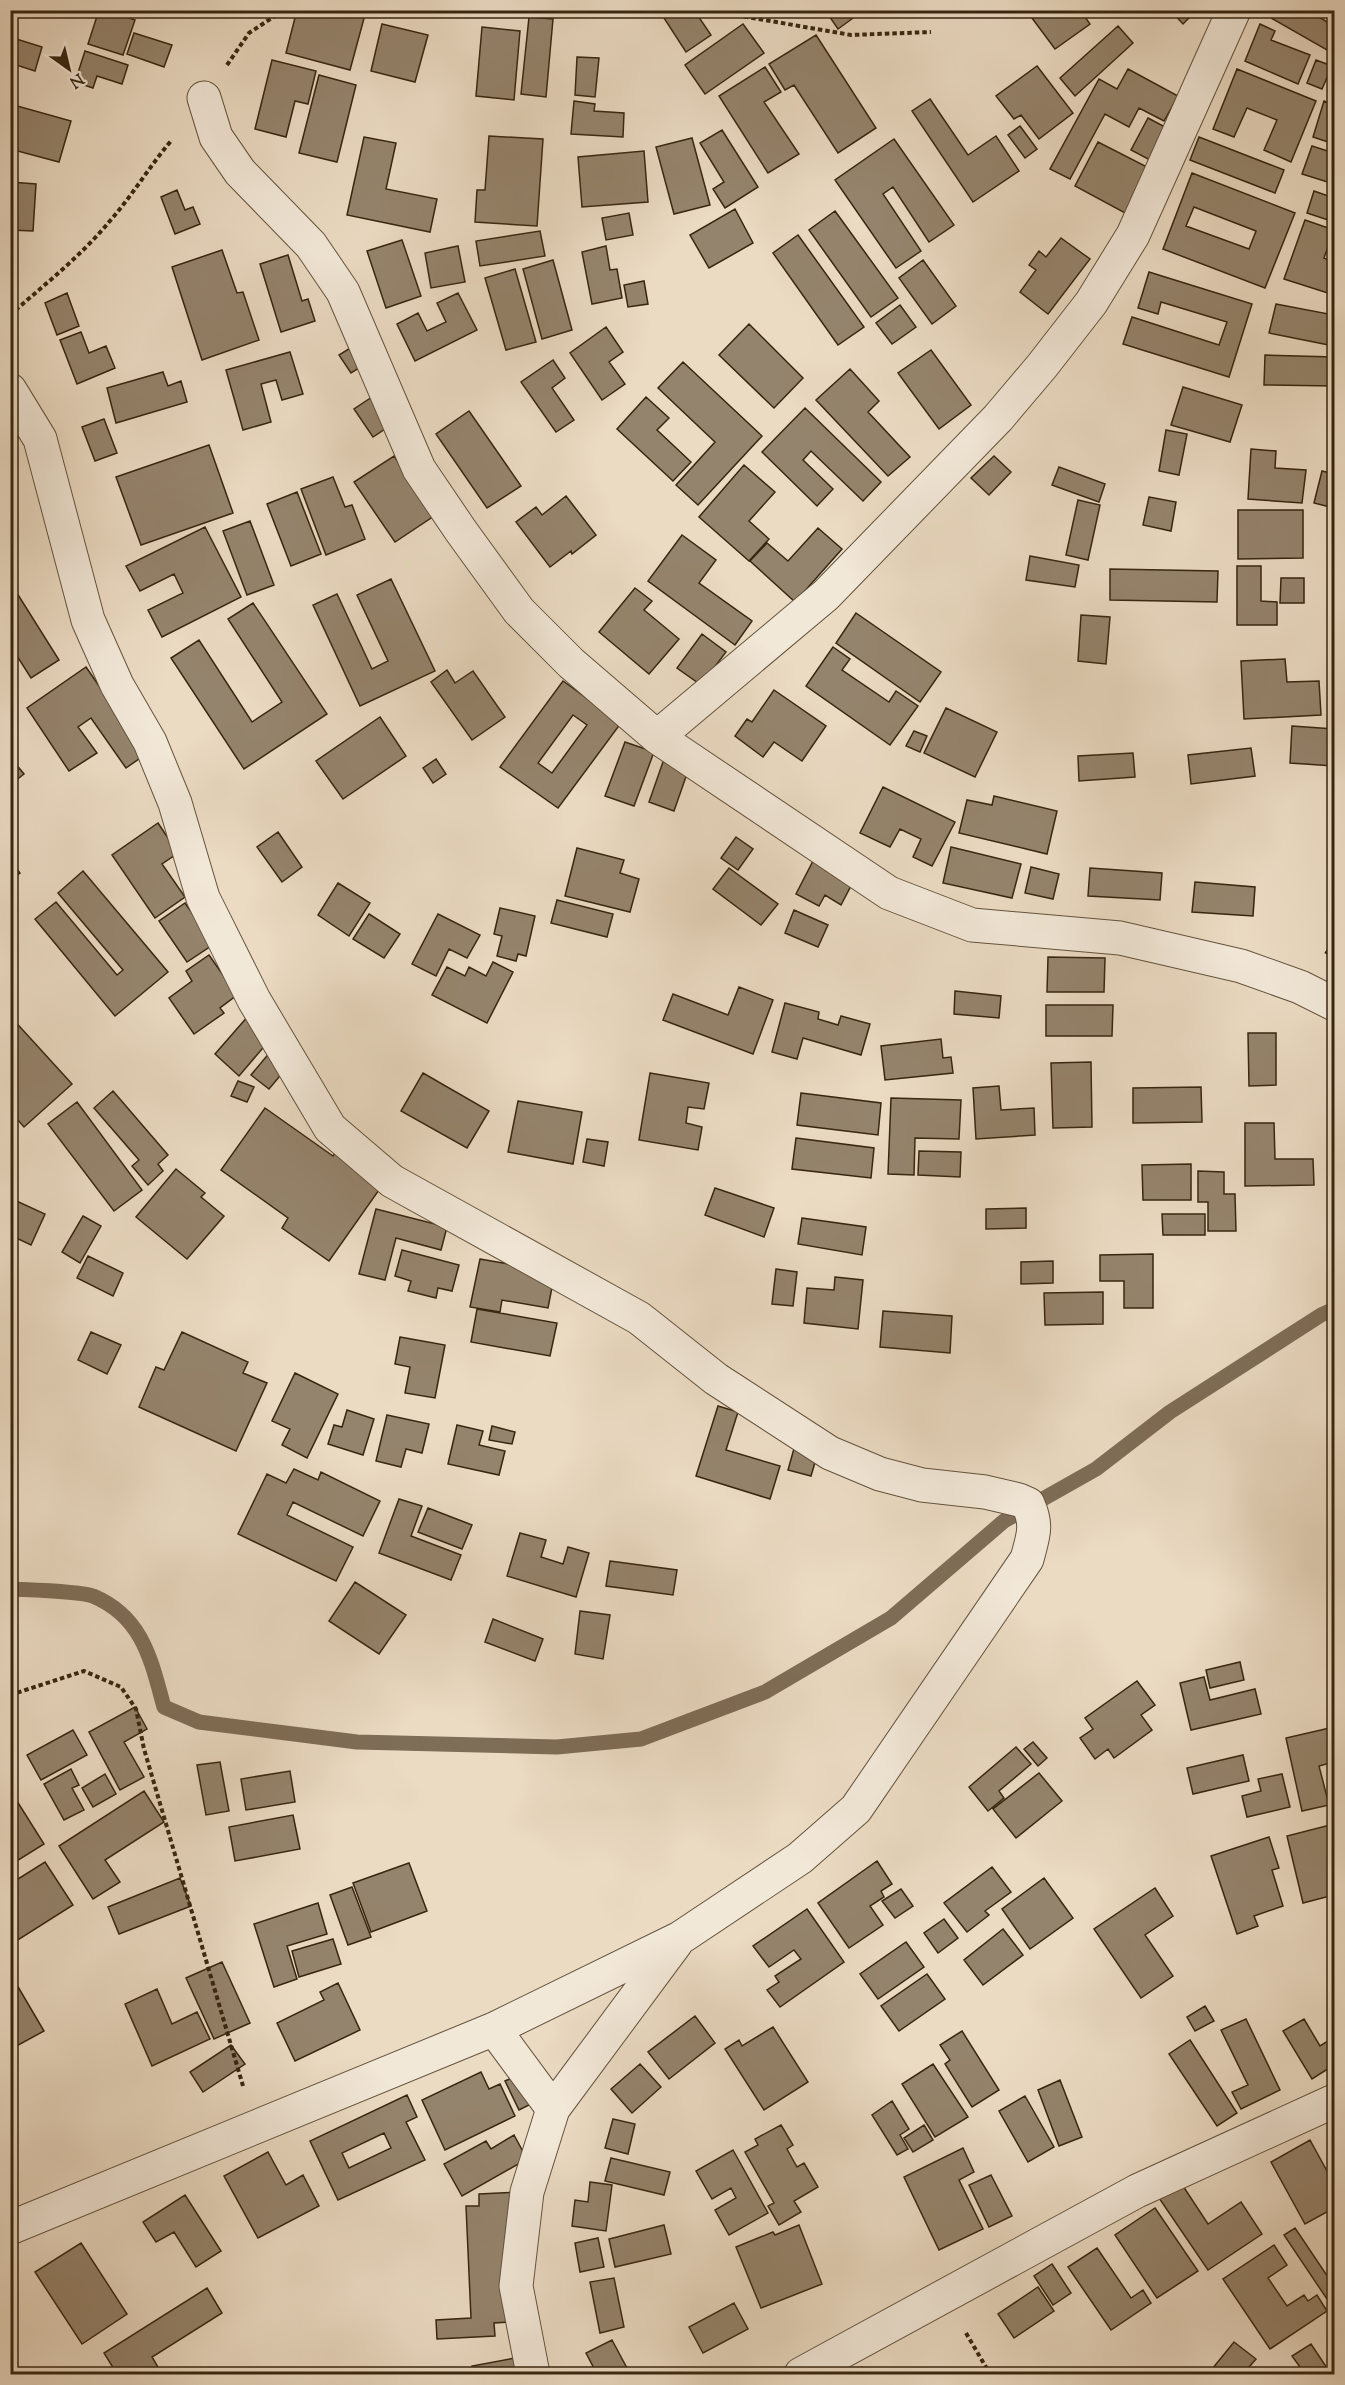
<svg xmlns="http://www.w3.org/2000/svg" width="1345" height="2385" font-family="'Sorts Mill Goudy',serif">
  <style>
    .lines { fill: none; stroke-linecap: round; stroke-linejoin: round }
    .stream { stroke: #7e6d57; stroke-width: 15 }
    .building { fill: #95846d; stroke: #372610; stroke-width: 1.5; fill-rule: evenodd }
    .minor-casing { stroke: #64533d; stroke-width: 35 }
    .path { stroke: #372610; stroke-width: 4; stroke-dasharray: 4.5 3; stroke-linecap: butt }
    .minor { stroke: #f2e8d8; stroke-width: 33 }
  </style>
  <rect width="100%" height="100%" fill="#ebdbc3"/>
  <filter id="stains"><feTurbulence type="fractalNoise" baseFrequency=".00333" numOctaves="4"/><feColorMatrix values="0 0 0 0 .2 0 0 0 0 .09 0 0 0 0 .02 0 0 0 .5 -.17"/></filter>
  <radialGradient id="worn" r=".72"><stop offset=".6" stop-color="#630" stop-opacity="0"/><stop offset="1" stop-color="#630" stop-opacity=".3"/></radialGradient>
  <g class="lines">
    <path class="stream" d="M10 1589C29 1590 78 1591 93 1596 143 1617 151 1660 164 1707L199 1722 357 1742 557 1747 641 1739 765 1692 891 1618 1004 1521 1096 1469 1170 1412 1321 1315 1334 1309"/>
  </g>
  <path class="building" d="M99 10H106L135 20 123 55 88 44Z
    M297 10 328 17 330 10 366 11 350 70 286 53Z
    M484 10H503V17L483 16Z
    M668 10H694L711 35 686 52 662 15Z
    M825 10H864L838 29Z
    M1026 10H1094L1085 17 1090 24 1055 49Z
    M1170 10H1197L1183 24Z
    M1268 10H1307L1334 26V54L1266 15Z
    M529 17 553 19 546 97 521 94Z
    M382 24 428 35 415 82 371 71Z
    M743 24 764 53 705 94 685 65Z
    M1260 24 1275 31 1271 40 1310 55 1298 84 1245 61Z
    M1118 26 1133 43 1075 96 1060 78Z
    M482 27 520 31 514 100 476 96Z
    M134 33 172 45 164 67 127 54Z
    M816 35 876 128 838 153 794 85 785 90 769 64Z
    M10 37 42 47 35 71 10 63Z
    M85 51 128 65 122 84 97 76 93 88 75 82Z
    M577 57 599 58 595 97 575 95Z
    M272 60 316 71 308 104 295 101 286 137 255 129Z
    M1316 60 1332 66 1322 89 1307 83Z
    M1037 66 1073 113 1039 139 1021 115 1014 119 996 96Z
    M765 67 781 92 764 102 799 154 768 173 719 96Z
    M1128 69 1178 96 1164 121 1139 108 1129 127 1105 114 1070 179 1050 169 1099 79 1117 89Z
    M1237 69 1316 101 1291 162 1264 150 1277 120 1247 108 1234 137 1213 129Z
    M319 75 356 85 337 162 299 153Z
    M930 99 968 155 996 136 1019 171 973 202 912 111Z
    M574 101 595 104 594 111 624 113 623 137 571 134Z
    M1324 101 1334 105V144L1313 137Z
    M10 104 71 121 59 162 10 149Z
    M1148 118 1167 128 1150 160 1131 150Z
    M1020 126 1037 149 1025 158 1008 135Z
    M722 130 758 187 725 208 713 189 724 182 700 143Z
    M489 136 543 139 537 226 475 222 477 190H485Z
    M364 137 396 143 386 189 437 199 430 232 347 215Z
    M1199 137 1284 170 1275 193 1190 160Z
    M692 138 710 205 674 214 656 147Z
    M894 139 954 225 929 242 893 187 883 194 921 251 896 268 835 180Z
    M1098 142 1151 169 1127 214 1075 186Z
    M1312 146 1334 153V184L1302 174Z
    M644 151 648 202 582 207 578 157Z
    M1192 173 1295 213 1265 288 1163 249ZM1194 207 1256 231 1249 249 1186 226Z
    M10 182 36 184 33 231 10 230Z
    M177 190 185 210 193 207 200 224 175 234 161 197Z
    M1314 191 1334 198V222L1307 213Z
    M735 209 753 243 709 268 690 235Z
    M835 211 898 298 871 317 809 230Z
    M629 213 633 235 606 240 602 218Z
    M1305 220 1334 230 1324 258 1334 262V295L1284 279Z
    M540 231 545 256 480 266 476 241Z
    M798 235 864 327 838 345 773 253Z
    M1061 238 1090 259 1048 314 1020 292 1036 270 1029 265 1039 251 1046 257Z
    M402 240 421 296 386 308 367 251Z
    M458 246 465 282 431 288 425 253Z
    M606 246 610 270 617 269 622 298 592 304 582 252Z
    M222 250 237 293 243 292 259 340 202 360 172 267Z
    M288 255 302 301 308 299 315 321 281 332 260 264Z
    M553 260 572 330 542 339 523 269Z
    M923 260 956 306 932 324 899 278Z
    M515 269 536 342 506 350 485 278Z
    M1149 272 1252 304 1229 377 1123 344 1132 317 1219 345 1227 322 1161 302 1158 314 1138 308Z
    M644 281 648 304 628 307 624 285Z
    M67 293 79 326 57 335 45 303Z
    M458 293 477 330 415 361 397 324 418 313 427 331 446 322 437 303Z
    M1276 304 1334 315V346L1269 333Z
    M900 305 916 327 892 344 876 323Z
    M749 324 803 378 774 408 719 355Z
    M606 327 623 352 609 362 625 384 602 400 570 353Z
    M81 332 89 353 106 346 115 368 77 384 60 340Z
    M363 340 375 358 351 373 339 355Z
    M931 350 971 405 939 429 898 373Z
    M290 352 303 394 282 400 276 380 261 384 271 422 243 430 226 370Z
    M1265 355 1334 357V386L1264 385Z
    M553 360 565 378 552 388 574 420 556 432 521 382Z
    M683 362 762 436 698 505 676 485 715 442 658 388Z
    M850 369 879 401 868 412 910 457 888 476 816 400Z
    M163 372 168 386 181 381 187 402 116 423 107 388Z
    M1183 387 1242 405 1230 442 1171 425Z
    M372 397 391 425 373 437 354 409Z
    M646 397 669 418 657 430 691 462 673 481 617 429Z
    M805 408 881 482 863 501 811 451 803 460 833 489 817 506 762 452Z
    M469 411 521 486 487 508 436 434Z
    M104 419 117 453 95 461 82 427Z
    M1166 430 1187 434 1179 475 1159 471Z
    M209 445 233 513 141 545 116 477Z
    M1251 449 1276 451 1275 468 1306 470 1302 503 1248 499Z
    M394 456 434 516 395 542 354 482Z
    M994 456 1011 472 989 495 971 478Z
    M744 465 775 492 749 521 769 539 749 561 699 517Z
    M1059 467 1105 484 1099 502 1052 485Z
    M1322 471 1334 474V508L1314 503Z
    M333 477 345 507 352 505 365 539 326 555 301 489Z
    M297 492 321 554 291 566 267 504Z
    M566 496 596 535 572 554 571 551 550 567 516 522 536 507 542 515Z
    M1149 497 1176 502 1171 531 1143 525Z
    M1078 500 1100 505 1088 560 1066 555Z
    M1238 510H1303V558L1238 559Z
    M250 521 274 585 247 595 223 531Z
    M205 527 241 597 162 637 148 610 183 593 174 574 140 591 126 566Z
    M818 528 842 549 795 602 750 561 767 543 788 561Z
    M682 535 716 560 699 583 752 621 735 645 648 581Z
    M1030 556 1079 565 1075 587 1026 580Z
    M1237 566H1261V601L1277 602V625H1237Z
    M1110 569 1218 571 1217 602 1110 600Z
    M1281 578H1304V603H1280Z
    M391 579 435 671 360 706 313 605 337 594 372 669 388 661 357 595Z
    M10 582 59 660 31 678 10 645Z
    M635 588 652 601 644 610 679 639 649 674 599 632Z
    M253 603 327 714 244 769 171 658 199 640 252 722 282 702 228 619Z
    M856 613 941 672 920 702 836 643Z
    M1081 615 1110 617 1106 664 1078 661Z
    M702 634 726 652 701 685 677 668Z
    M833 647 850 659 842 670 889 702 896 691 918 706 890 745 806 686Z
    M1285 659 1287 682 1319 681 1321 715 1244 719 1241 661Z
    M86 667 146 754 126 768 91 718 78 727 97 753 69 771 27 708Z
    M447 670 455 683 473 671 505 717 472 740 431 682Z
    M563 681 621 723 558 808 500 767ZM573 715 587 725 552 773 538 763Z
    M774 690 826 726 802 761 774 742 763 757 735 736 747 719 752 722Z
    M946 708 997 732 975 777 924 753Z
    M380 717 406 756 343 799 316 761Z
    M1292 726 1334 729V766L1290 763Z
    M914 731 927 736 920 752 906 746Z
    M625 742 654 752 634 806 605 796Z
    M1251 748 1255 776 1191 784 1188 755Z
    M1133 753 1135 777 1079 781 1078 756Z
    M10 757 24 774 10 785Z
    M436 759 446 774 433 783 423 768Z
    M664 759 689 768 674 811 649 802Z
    M883 787 955 822 932 866 913 857 921 839 900 829 890 847 860 833Z
    M994 796 1057 811 1047 854 959 833 967 800 992 805Z
    M158 823 178 853 162 864 185 897 155 918 112 855Z
    M278 832 302 867 282 882 257 847Z
    M736 837 753 849 738 870 721 858Z
    M951 847 1021 864 1012 898 943 883Z
    M577 848 624 860 620 873 639 879 630 912 565 896Z
    M10 860 20 873 10 880Z
    M813 861 853 882 841 905 825 895 819 906 796 894Z
    M1031 867 1059 874 1053 899 1025 893Z
    M729 868 778 904 761 925 713 889Z
    M1090 868 1162 873 1160 900 1088 896Z
    M83 871 168 972 115 1016 35 919 56 902 117 975 123 970 58 893Z
    M1195 882 1255 887 1253 916 1192 912Z
    M338 883 370 903 349 936 318 915Z
    M557 900 613 914 607 937 551 923Z
    M185 903 214 944 187 962 159 921Z
    M500 908 535 916 526 956 518 954 516 961 497 956 502 936 494 934Z
    M794 910 828 925 818 947 785 933Z
    M369 914 400 934 384 958 353 939Z
    M438 914 480 935 467 958 449 949 436 976 412 964Z
    M209 955 237 995 220 1008 224 1013 194 1034 169 998 192 981 186 971Z
    M1048 957 1105 958 1104 992H1047Z
    M493 962 513 972 487 1023 432 995 447 967 465 976 469 967 486 976Z
    M739 987 773 1000 753 1054 663 1020 673 994 728 1015Z
    M955 991 1001 996 999 1018 954 1014Z
    M785 1003 819 1012 818 1019 838 1025 841 1016 870 1024 861 1055 803 1038 797 1059 772 1052Z
    M1046 1005H1113L1112 1036H1046Z
    M249 1015 273 1036 239 1076 215 1054Z
    M10 1016 72 1084 24 1127 10 1111Z
    M1248 1033H1276V1085L1249 1086Z
    M941 1039 943 1058 951 1057 953 1073 885 1080 881 1046Z
    M276 1045 294 1059 269 1089 251 1075Z
    M1091 1062 1092 1127 1053 1128 1051 1063Z
    M423 1073 489 1111 467 1148 401 1111Z
    M650 1073 709 1083 704 1109 688 1107 686 1123 702 1127 698 1150 639 1140Z
    M238 1081 254 1087 247 1102 231 1096Z
    M999 1086 1001 1110 1034 1108 1035 1135 976 1139 973 1088Z
    M1201 1087 1202 1122 1133 1123V1088Z
    M113 1091 168 1155 158 1164 163 1171 148 1185 132 1166 139 1160 94 1108Z
    M801 1093 881 1103 878 1135 797 1125Z
    M891 1098 961 1100 959 1139 915 1138 914 1175 888 1174Z
    M518 1101 582 1112 573 1164 508 1152Z
    M77 1102 142 1190 114 1211 48 1124Z
    M265 1108 333 1156 340 1147 386 1180 329 1261 282 1228 288 1218 221 1170Z
    M1245 1123H1274L1275 1159H1313L1314 1185 1245 1186Z
    M796 1138 874 1148 871 1178 792 1169Z
    M587 1139 608 1142 604 1166 583 1162Z
    M919 1151 961 1152 960 1177 918 1175Z
    M1191 1164V1200H1143L1142 1165Z
    M176 1169 205 1193 201 1197 224 1216 187 1259 136 1217Z
    M1198 1171 1224 1172V1194H1235L1236 1231H1208V1202H1198Z
    M715 1188 774 1208 764 1237 705 1215Z
    M10 1198 45 1214 31 1245 10 1235Z
    M1026 1208V1228L986 1229V1209Z
    M376 1209 447 1227 441 1250 396 1238 385 1280 359 1274Z
    M1162 1214H1205V1235H1163Z
    M83 1216 101 1226 80 1263 62 1252Z
    M802 1218 866 1227 862 1255 798 1244Z
    M402 1250 459 1265 452 1291 438 1288 436 1298 408 1291 411 1281 395 1276Z
    M1153 1254V1308H1124V1281H1100V1255Z
    M88 1256 123 1273 113 1296 77 1278Z
    M480 1259 555 1272 548 1308 502 1300 500 1312 470 1307Z
    M1053 1261V1283L1021 1284V1262Z
    M776 1269 797 1272 793 1306 772 1304Z
    M835 1277 863 1280 858 1329 804 1323 807 1288 834 1290Z
    M1103 1292V1324L1045 1325 1044 1293Z
    M477 1309 557 1323 550 1356 471 1342Z
    M883 1311 952 1316 950 1353 880 1347Z
    M91 1332 121 1345 107 1374 78 1360Z
    M182 1332 248 1362 243 1373 267 1383 236 1451 139 1407 156 1367 164 1370Z
    M400 1337 445 1345 435 1398 405 1393 410 1367 395 1364Z
    M295 1373 338 1394 307 1458 282 1445 290 1429 272 1421Z
    M718 1406 738 1412 726 1450 780 1466 770 1499 696 1476Z
    M347 1410 374 1419 363 1455 328 1444 334 1425 342 1427Z
    M387 1415 429 1424 422 1453 406 1449 401 1467 376 1461Z
    M457 1425 483 1431 479 1445 505 1451 499 1475 448 1464Z
    M492 1426 515 1432 512 1444 489 1440Z
    M795 1445 818 1452 811 1476 788 1470Z
    M294 1469 318 1480 321 1472 380 1501 363 1536 293 1502 287 1515 353 1547 336 1581 238 1534 267 1474 286 1483Z
    M399 1499 422 1506 411 1536 461 1555 451 1580 379 1553Z
    M428 1508 472 1525 462 1549 418 1532Z
    M520 1533 546 1540 541 1557 563 1564 568 1547 589 1553 576 1597 507 1576Z
    M610 1561 677 1570 673 1595 606 1586Z
    M355 1582 406 1615 379 1654 329 1621Z
    M580 1611 610 1615 603 1659 575 1654Z
    M493 1619 543 1639 535 1661 485 1642Z
    M1240 1662 1244 1680 1210 1688 1206 1670Z
    M1204 1677 1210 1700 1255 1689 1261 1714 1191 1730 1180 1683Z
    M1137 1681 1155 1705 1141 1715 1152 1730 1114 1758 1108 1749 1095 1759 1080 1738 1093 1729 1085 1718Z
    M135 1707 147 1729 124 1742 144 1777 120 1790 89 1732Z
    M1334 1727V1762L1319 1766 1329 1805 1302 1811 1286 1738Z
    M73 1730 87 1755 41 1780 27 1755Z
    M1033 1742 1047 1758 1038 1766 1024 1749Z
    M1016 1747 1031 1764 999 1791 1004 1798 988 1811 969 1787Z
    M1243 1755 1249 1781 1193 1794 1187 1768Z
    M220 1762 229 1811 206 1815 197 1765Z
    M71 1769 79 1785 72 1788 84 1810 64 1820 44 1784Z
    M290 1771 295 1802 246 1810 241 1779Z
    M1039 1773 1062 1801 1016 1838 993 1809Z
    M105 1774 116 1794 93 1807 82 1788Z
    M1282 1774 1290 1807 1247 1817 1242 1796 1261 1791 1258 1779Z
    M1334 1782V1804L1332 1805 1328 1784Z
    M10 1790 44 1844 12 1864 10 1861Z
    M144 1791 164 1822 105 1860 120 1882 93 1899 59 1846Z
    M293 1815 300 1849 235 1861 229 1827Z
    M1334 1824V1895L1303 1903 1287 1836Z
    M1269 1837 1279 1868 1272 1870 1283 1906 1254 1916 1258 1926 1237 1934 1211 1856Z
    M877 1861 892 1884 881 1891 884 1897 870 1906 883 1925 849 1948 818 1903Z
    M45 1862 73 1905 10 1945V1884Z
    M409 1863 427 1911 371 1932 353 1883Z
    M992 1867 1011 1892 985 1911 989 1915 967 1932 944 1903Z
    M180 1878 191 1906 119 1934 108 1907Z
    M1044 1878 1073 1918 1030 1949 1002 1909Z
    M352 1887 371 1937 348 1945 330 1895Z
    M1155 1888 1173 1916 1145 1935 1173 1976 1141 1998 1094 1929Z
    M901 1889 913 1906 895 1918 882 1901Z
    M318 1903 327 1934 287 1946 297 1979 274 1987 254 1924Z
    M807 1909 844 1962 780 2007 767 1990 779 1982 775 1976 801 1959 794 1950 769 1967 753 1946Z
    M944 1919 958 1938 938 1953 924 1933Z
    M1003 1929 1023 1955 983 1985 964 1960Z
    M333 1939 341 1964 299 1977 292 1951Z
    M906 1942 924 1967 878 1999 860 1974Z
    M222 1962 250 2023 214 2039 186 1978Z
    M927 1974 945 1999 899 2031 881 2006Z
    M14 1980 44 2031 11 2049 10 1982Z
    M338 1983 360 2030 295 2061 277 2023 324 2000 320 1992Z
    M157 1989 172 2024 197 2012 210 2039 152 2066 125 2004Z
    M1205 2006 1214 2021 1195 2031 1187 2017Z
    M695 2016 715 2043 669 2079 648 2052Z
    M1246 2019 1280 2090 1241 2109 1232 2092 1248 2085 1221 2030Z
    M1304 2019 1320 2046 1331 2039 1334 2045V2065L1312 2079 1283 2031Z
    M773 2027 808 2082 764 2110 725 2049 739 2040 742 2046Z
    M962 2031 999 2090 972 2107 945 2064 950 2060 940 2045Z
    M1190 2040 1237 2113 1217 2126 1169 2054Z
    M231 2045 245 2064 203 2092 190 2072Z
    M640 2064 661 2087 632 2113 611 2089Z
    M933 2064 968 2117 935 2137 902 2084Z
    M481 2072 489 2089 500 2084 515 2116 445 2150 422 2100Z
    M524 2073 537 2101 519 2110 505 2081Z
    M1060 2080 1082 2137 1059 2146 1038 2090Z
    M407 2095 417 2117 406 2122 425 2160 338 2200 310 2141ZM384 2133 391 2148 349 2168 342 2153Z
    M1025 2096 1054 2147 1028 2162 999 2111Z
    M892 2101 909 2129 900 2135 908 2149 897 2155 872 2115Z
    M613 2119 635 2124 628 2154 605 2148Z
    M781 2125 793 2145 787 2149 797 2167 804 2163 818 2187 794 2201 801 2212 779 2225 768 2206 774 2203 745 2152 758 2145 755 2139Z
    M924 2125 933 2140 913 2152 904 2138Z
    M514 2135 527 2159 462 2196 444 2164 486 2141 491 2149Z
    M1310 2140 1334 2184V2208L1305 2224 1271 2162Z
    M963 2148 974 2172 959 2180 983 2229 939 2250 904 2177Z
    M733 2150 768 2213 729 2235 715 2210 736 2198 731 2188 712 2199 696 2171Z
    M268 2152 286 2185 303 2175 319 2206 258 2238 224 2176Z
    M611 2158 670 2172 664 2195 605 2181Z
    M991 2175 1012 2216 989 2227 969 2185Z
    M590 2182 612 2185 606 2231 572 2226 575 2200 588 2202Z
    M1181 2183 1208 2224 1241 2202 1262 2234 1208 2270 1159 2198Z
    M521 2192 527 2321 494 2323 495 2336 437 2339 436 2320 471 2318 466 2206H479V2194Z
    M185 2195 221 2251 196 2267 174 2232 156 2242 143 2222Z
    M1155 2208 1198 2271 1157 2298 1115 2235Z
    M664 2225 671 2254 615 2267 609 2239Z
    M799 2225 822 2284 761 2308 736 2247 773 2232 775 2235Z
    M1295 2228 1334 2286 1333 2308 1284 2235Z
    M598 2238 604 2267 580 2272 575 2243Z
    M81 2243 127 2314 82 2344 35 2272Z
    M1274 2245 1287 2265 1268 2278 1287 2306 1304 2295 1308 2301 1317 2295 1327 2311 1270 2349 1223 2279Z
    M1097 2248 1131 2298 1143 2290 1151 2303 1111 2330 1068 2267Z
    M1052 2264 1071 2293 1053 2305 1034 2276Z
    M614 2278 624 2327 600 2333 590 2282Z
    M1038 2287 1054 2311 1014 2338 998 2314Z
    M207 2288 222 2313 152 2357 162 2374H117L104 2353Z
    M734 2303 748 2329 703 2353 689 2327Z
    M612 2340 628 2370 620 2374H597L586 2353Z
    M1234 2342 1256 2359 1243 2374H1208Z
    M1311 2344 1331 2374H1305L1292 2356Z
    M526 2356 529 2374H474L472 2366Z
    M862 2367 867 2374H851Z"/>
  <g class="lines">
    <defs>
      <path id="minor" d="M204 98 216 137 240 172 311 245 343 292 419 469 461 531 519 611 571 663 657 737 889 893 972 925 1120 938 1241 966 1300 987 1334 1004
        M10 390 40 439 88 620 117 685 150 742 175 803 203 898 254 1000 330 1128 392 1181 639 1318 716 1379 830 1453 880 1474 922 1485 985 1492 1019 1500 1028 1504C1038 1526 1033 1536 1027 1559L856 1809 800 1858 680 1938 494 2029 10 2228
        M657 737 826 595 998 418 1042 366 1091 303 1133 235 1234 10
        M494 2029 553 2109
        M533 2374 516 2286 527 2192 553 2109 676 1943
        M801 2374 1137 2191 1334 2101"/>
    </defs>
    <use href="#minor" class="minor-casing"/>
    <path class="path" d="M707 10 851 35 931 32
      M227 65 249 33 284 10
      M10 315C44 285 81 256 109 222 132 196 149 167 171 141
      M1326 954 1334 942
      M10 1695 84 1671 121 1687 136 1709 144 1749 243 2086
      M966 2333 990 2374"/>
    <use href="#minor" class="minor"/>
  </g>
  <rect width="1345" height="2385" fill="none" stroke="#ebdbc3" stroke-width="36"/>
  <rect x="12" y="12" width="1321" height="2361" fill="none" stroke="#372610" stroke-width="3"/>
  <rect x="18" y="18" width="1309" height="2349" fill="none" stroke="#372610" stroke-width="1.5"/>
  <g transform="translate(69 69) rotate(146)" stroke="#f2e8d8" stroke-width="4.5" paint-order="stroke">
  <path d="M0-4.5L10 22L0 15L-10 22Z" fill="#372610"/>
  <text y="-9" font-size="16" font-weight="bold" text-anchor="middle" fill="#372610">N</text>
  </g>
  <rect width="100%" height="100%" filter="url(#stains)"/>
  <rect width="100%" height="100%" fill="url(#worn)"/>
</svg>
